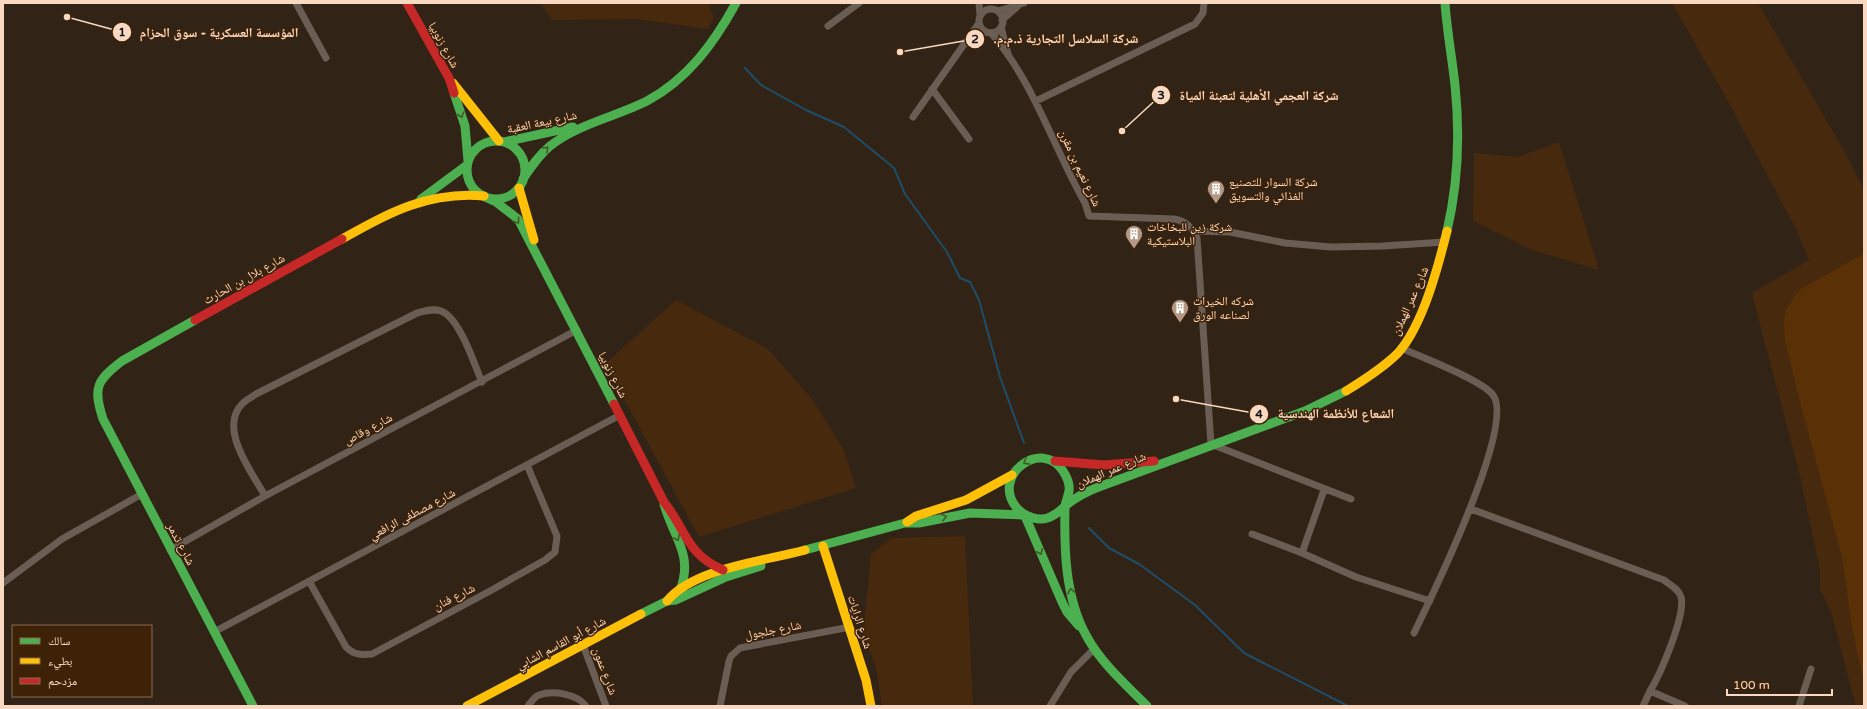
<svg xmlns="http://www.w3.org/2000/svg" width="1867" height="709" font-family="'Varela Round','Noto Naskh Arabic',sans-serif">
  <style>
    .built { fill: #47290e }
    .green { fill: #5a3107 }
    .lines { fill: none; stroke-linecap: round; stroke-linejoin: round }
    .stream { stroke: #1e4d69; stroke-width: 2 }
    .street { stroke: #6a5e54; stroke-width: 7 }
    .fast { stroke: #4caf50; stroke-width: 9 }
    .slow { stroke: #ffc107; stroke-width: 9 }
    .jam { stroke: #c62828; stroke-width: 9 }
    .oneway { stroke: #445a25 }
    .labels { text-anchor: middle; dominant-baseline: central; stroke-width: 3; stroke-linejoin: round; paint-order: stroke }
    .street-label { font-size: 12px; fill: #f9d9c1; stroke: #3e2208 }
    .poi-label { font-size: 12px; fill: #f9d9c1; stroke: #3e2208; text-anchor: start }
    .leader { fill: none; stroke: #f9d9c1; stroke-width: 1.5 }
    .callout-dot { fill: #f9d9c1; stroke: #3e2208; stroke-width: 1.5 }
    .mark-label { font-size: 12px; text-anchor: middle; font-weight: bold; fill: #111 }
    .callout-label { font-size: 13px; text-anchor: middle; font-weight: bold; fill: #f9d9c1; stroke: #3e2208; stroke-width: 3; stroke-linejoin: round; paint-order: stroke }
  </style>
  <rect width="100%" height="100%" fill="#312315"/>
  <path class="built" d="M541 3H708L714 18 708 29 636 19 552 20Z
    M1672 3H1758L1845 152 1864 190V706H1856L1831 612 1820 589V571L1800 476 1753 298V292L1809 260 1796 229 1724 94Z
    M1559 142 1599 270 1532 250 1473 221 1474 153 1518 157Z
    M676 300 768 349 812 399 844 450 856 488 699 537 605 364Z
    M965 536 973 706H882L876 667 863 635 871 554 892 538Z"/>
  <path class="green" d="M1864 254V683L1852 627 1842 557 1801 406 1785 340 1784 320 1786 310 1794 297 1802 288Z"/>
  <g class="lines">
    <path class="stream" d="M745 68 761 85 806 110 844 127 894 168 905 194 947 252 960 278 970 282 979 300 1000 377 1024 443
      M1089 528 1109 548 1139 564 1195 605 1244 653 1348 706"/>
    <path class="street" d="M296 3 326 58
      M979 3 980 15
      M979 21a12 12 0 1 1 24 0a12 12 0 1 1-24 0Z
      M998 11 1024 3
      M1002 20 1017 7
      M828 26 859 3
      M1001 27 1008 54
      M991 33C1034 82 1053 147 1085 203L1089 216 1174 219C1186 221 1192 227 1197 238L1211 444 1351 499
      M968 43 985 32
      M932 89 969 139
      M1036 101 1195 24 1203 13 1204 3
      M913 117 979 23
      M1194 231 1230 232 1285 243 1331 247 1383 246 1445 242
      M1401 348C1421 357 1482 380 1493 395 1516 425 1431 598 1414 633
      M265 496C252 472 217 428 243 403 247 399 252 397 256 394L417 313C424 311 433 308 441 311 460 318 474 364 482 382
      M1471 509 1664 580C1670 585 1679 589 1681 597 1686 615 1660 675 1650 691L1685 706
      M1252 534 1302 553 1356 577 1430 601
      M170 550 265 496 577 330
      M1302 553 1324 490
      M309 581 346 647C354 655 361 655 372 654L490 591 545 560 555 552 557 536 527 465
      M3 583 62 539 142 494
      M214 632 620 415
      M583 645 606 706
      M528 706C531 702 534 697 539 695 553 690 577 694 586 706
      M720 706 729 661 731 656 740 648 850 627
      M1050 706 1071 672 1094 649
      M1643 706 1650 691
      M1799 706 1811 669"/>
    <path class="fast" d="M1445 3C1447 31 1452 58 1455 85 1460 133 1458 184 1447 231
      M454 93 465 126 468 161
      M467 170a29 29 0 1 1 58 0a29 29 0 1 1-58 0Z
      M504 142 573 127
      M523 179C531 167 539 155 550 146 578 124 615 117 647 101 688 79 714 43 736 3
      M487 198 496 202 518 219 614 404
      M421 199 467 165
      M195 320 122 361C96 381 93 388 103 419L253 706
      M664 504C673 537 694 555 680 590
      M1065 506C1066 501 1068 496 1069 491 1070 484 1067 477 1063 471 1042 438 991 475 1016 507 1024 517 1041 523 1052 516 1059 513 1063 507 1069 503 1077 497 1086 492 1096 488L1305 411 1346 391
      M1065 506C1064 550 1065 598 1087 637 1102 664 1126 685 1147 706
      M1025 516 1062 602 1067 612 1079 626
      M805 550 905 523H919L970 513 1023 515
      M641 614 667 601 676 600 726 577 761 566"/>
    <path class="slow" d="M453 83 499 141
      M519 188 534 240
      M342 239C389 213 428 191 484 196
      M1346 391C1364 380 1383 368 1398 353 1423 325 1438 267 1447 231
      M907 522 916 516 966 500 1012 475
      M823 546 866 680 871 706
      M667 601C694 568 765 561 805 550
      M467 706 641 614"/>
    <path class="jam" d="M407 3 449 78 454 93
      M195 320 342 239
      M614 404 664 502C687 531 686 554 723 570
      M1055 461 1104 465 1154 461"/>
  </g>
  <defs><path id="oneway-chevron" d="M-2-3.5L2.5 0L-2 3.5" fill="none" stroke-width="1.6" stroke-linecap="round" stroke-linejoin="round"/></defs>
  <g class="oneway">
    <use href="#oneway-chevron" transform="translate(461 115) rotate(71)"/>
    <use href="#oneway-chevron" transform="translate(546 149) rotate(-42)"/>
    <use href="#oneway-chevron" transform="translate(517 221) rotate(53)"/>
    <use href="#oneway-chevron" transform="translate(1026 462) rotate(151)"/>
    <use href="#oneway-chevron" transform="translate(944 517) rotate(-13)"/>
    <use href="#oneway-chevron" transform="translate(677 538) rotate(64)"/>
    <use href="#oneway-chevron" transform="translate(1040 552) rotate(67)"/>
    <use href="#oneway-chevron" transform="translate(1071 591) rotate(-102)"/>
  </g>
  <defs>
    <symbol id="building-pin" viewBox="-11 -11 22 30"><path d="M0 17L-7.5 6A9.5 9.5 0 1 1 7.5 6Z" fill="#b39985" stroke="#3e2208"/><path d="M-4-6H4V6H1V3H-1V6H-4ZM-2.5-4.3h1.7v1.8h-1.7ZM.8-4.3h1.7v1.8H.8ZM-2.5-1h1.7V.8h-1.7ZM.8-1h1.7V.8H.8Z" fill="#fff"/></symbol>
  </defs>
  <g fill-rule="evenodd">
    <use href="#building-pin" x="1206" y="179" width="20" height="27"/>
    <use href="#building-pin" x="1124" y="224" width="20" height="27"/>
    <use href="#building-pin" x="1170" y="298" width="20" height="27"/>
  </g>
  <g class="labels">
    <g class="street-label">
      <text transform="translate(444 45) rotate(61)">شارع زنوبيا</text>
      <text transform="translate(542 122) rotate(-12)">شارع بيعة العقبة</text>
      <text transform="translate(1080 168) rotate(65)">شارع نعيم بن مقرن</text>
      <text transform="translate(244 279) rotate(-29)">شارع بلال بن الحارث</text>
      <text transform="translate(1410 301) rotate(-66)">شارع عمر الهملان</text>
      <text transform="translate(613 375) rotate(63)">شارع زنوبيا</text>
      <text transform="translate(368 429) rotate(-28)">شارع وقاص</text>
      <text transform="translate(1111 470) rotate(-23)">شارع عمر الهملان</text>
      <text transform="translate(412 514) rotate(-28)">شارع مصطفى الرافعي</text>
      <text transform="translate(181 544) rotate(62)">شارع تدمر</text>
      <text transform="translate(454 597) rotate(-27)">شارع فنان</text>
      <text transform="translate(860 622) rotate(72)">شارع الرايات</text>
      <text transform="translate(773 630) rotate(-11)">شارع جلجول</text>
      <text transform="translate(561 643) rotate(-28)">شارع أبو القاسم الشابي</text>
      <text transform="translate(605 671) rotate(69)">شارع عمون</text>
    </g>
    <g class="poi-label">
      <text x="1229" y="182">شركة السوار للتصنيع<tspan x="1229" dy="14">الغذائي والتسويق</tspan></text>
      <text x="1147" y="227">شركة زين للبخاخات<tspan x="1147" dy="14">البلاستيكية</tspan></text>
      <text x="1193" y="301">شركه الخيرات<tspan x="1193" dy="14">لصناعه الورق</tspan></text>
    </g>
  </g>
  <path class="leader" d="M67 17L122 32M900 52L975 39M1122 131L1161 95M1176 399L1259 414"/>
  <g class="callout-dot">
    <circle cx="67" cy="17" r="4"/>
    <circle cx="900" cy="52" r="4"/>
    <circle cx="1122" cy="131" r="4"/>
    <circle cx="1176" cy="399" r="4"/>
    <circle cx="122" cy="32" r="10"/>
    <circle cx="975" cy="39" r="10"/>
    <circle cx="1161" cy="95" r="10"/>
    <circle cx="1259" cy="414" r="10"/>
  </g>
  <g class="mark-label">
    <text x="122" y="36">1</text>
    <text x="975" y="43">2</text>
    <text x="1161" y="99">3</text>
    <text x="1259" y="418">4</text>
  </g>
  <g class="callout-label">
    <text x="219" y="37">المؤسسة العسكرية - سوق الحزام</text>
    <text x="1066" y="43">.شركة السلاسل التجارية ذ.م.م</text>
    <text x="1259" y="100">شركة العجمي الأهلية لتعبئة المياة</text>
    <text x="1336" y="418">الشعاع للأنظمة الهندسية</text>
  </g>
  <rect width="1867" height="709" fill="none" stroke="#f9d9c1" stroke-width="8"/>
  <rect x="12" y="625" width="140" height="72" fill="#3e2208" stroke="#896b52"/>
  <rect x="20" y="638" width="20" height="6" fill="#4caf50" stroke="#896b52"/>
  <text x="48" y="645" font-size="12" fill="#f9d9c1">سالك</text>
  <rect x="20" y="658" width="20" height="6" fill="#ffc107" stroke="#896b52"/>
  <text x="48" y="665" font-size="12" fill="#f9d9c1">بطيء</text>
  <rect x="20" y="678" width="20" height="6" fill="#c62828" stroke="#896b52"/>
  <text x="48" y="685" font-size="12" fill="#f9d9c1">مزدحم</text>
  <path d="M1727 689v6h105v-6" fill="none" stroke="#f9d9c1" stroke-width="2"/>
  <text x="1733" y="689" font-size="12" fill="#f9d9c1" stroke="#3e2208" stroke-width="3" paint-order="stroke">100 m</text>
</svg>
